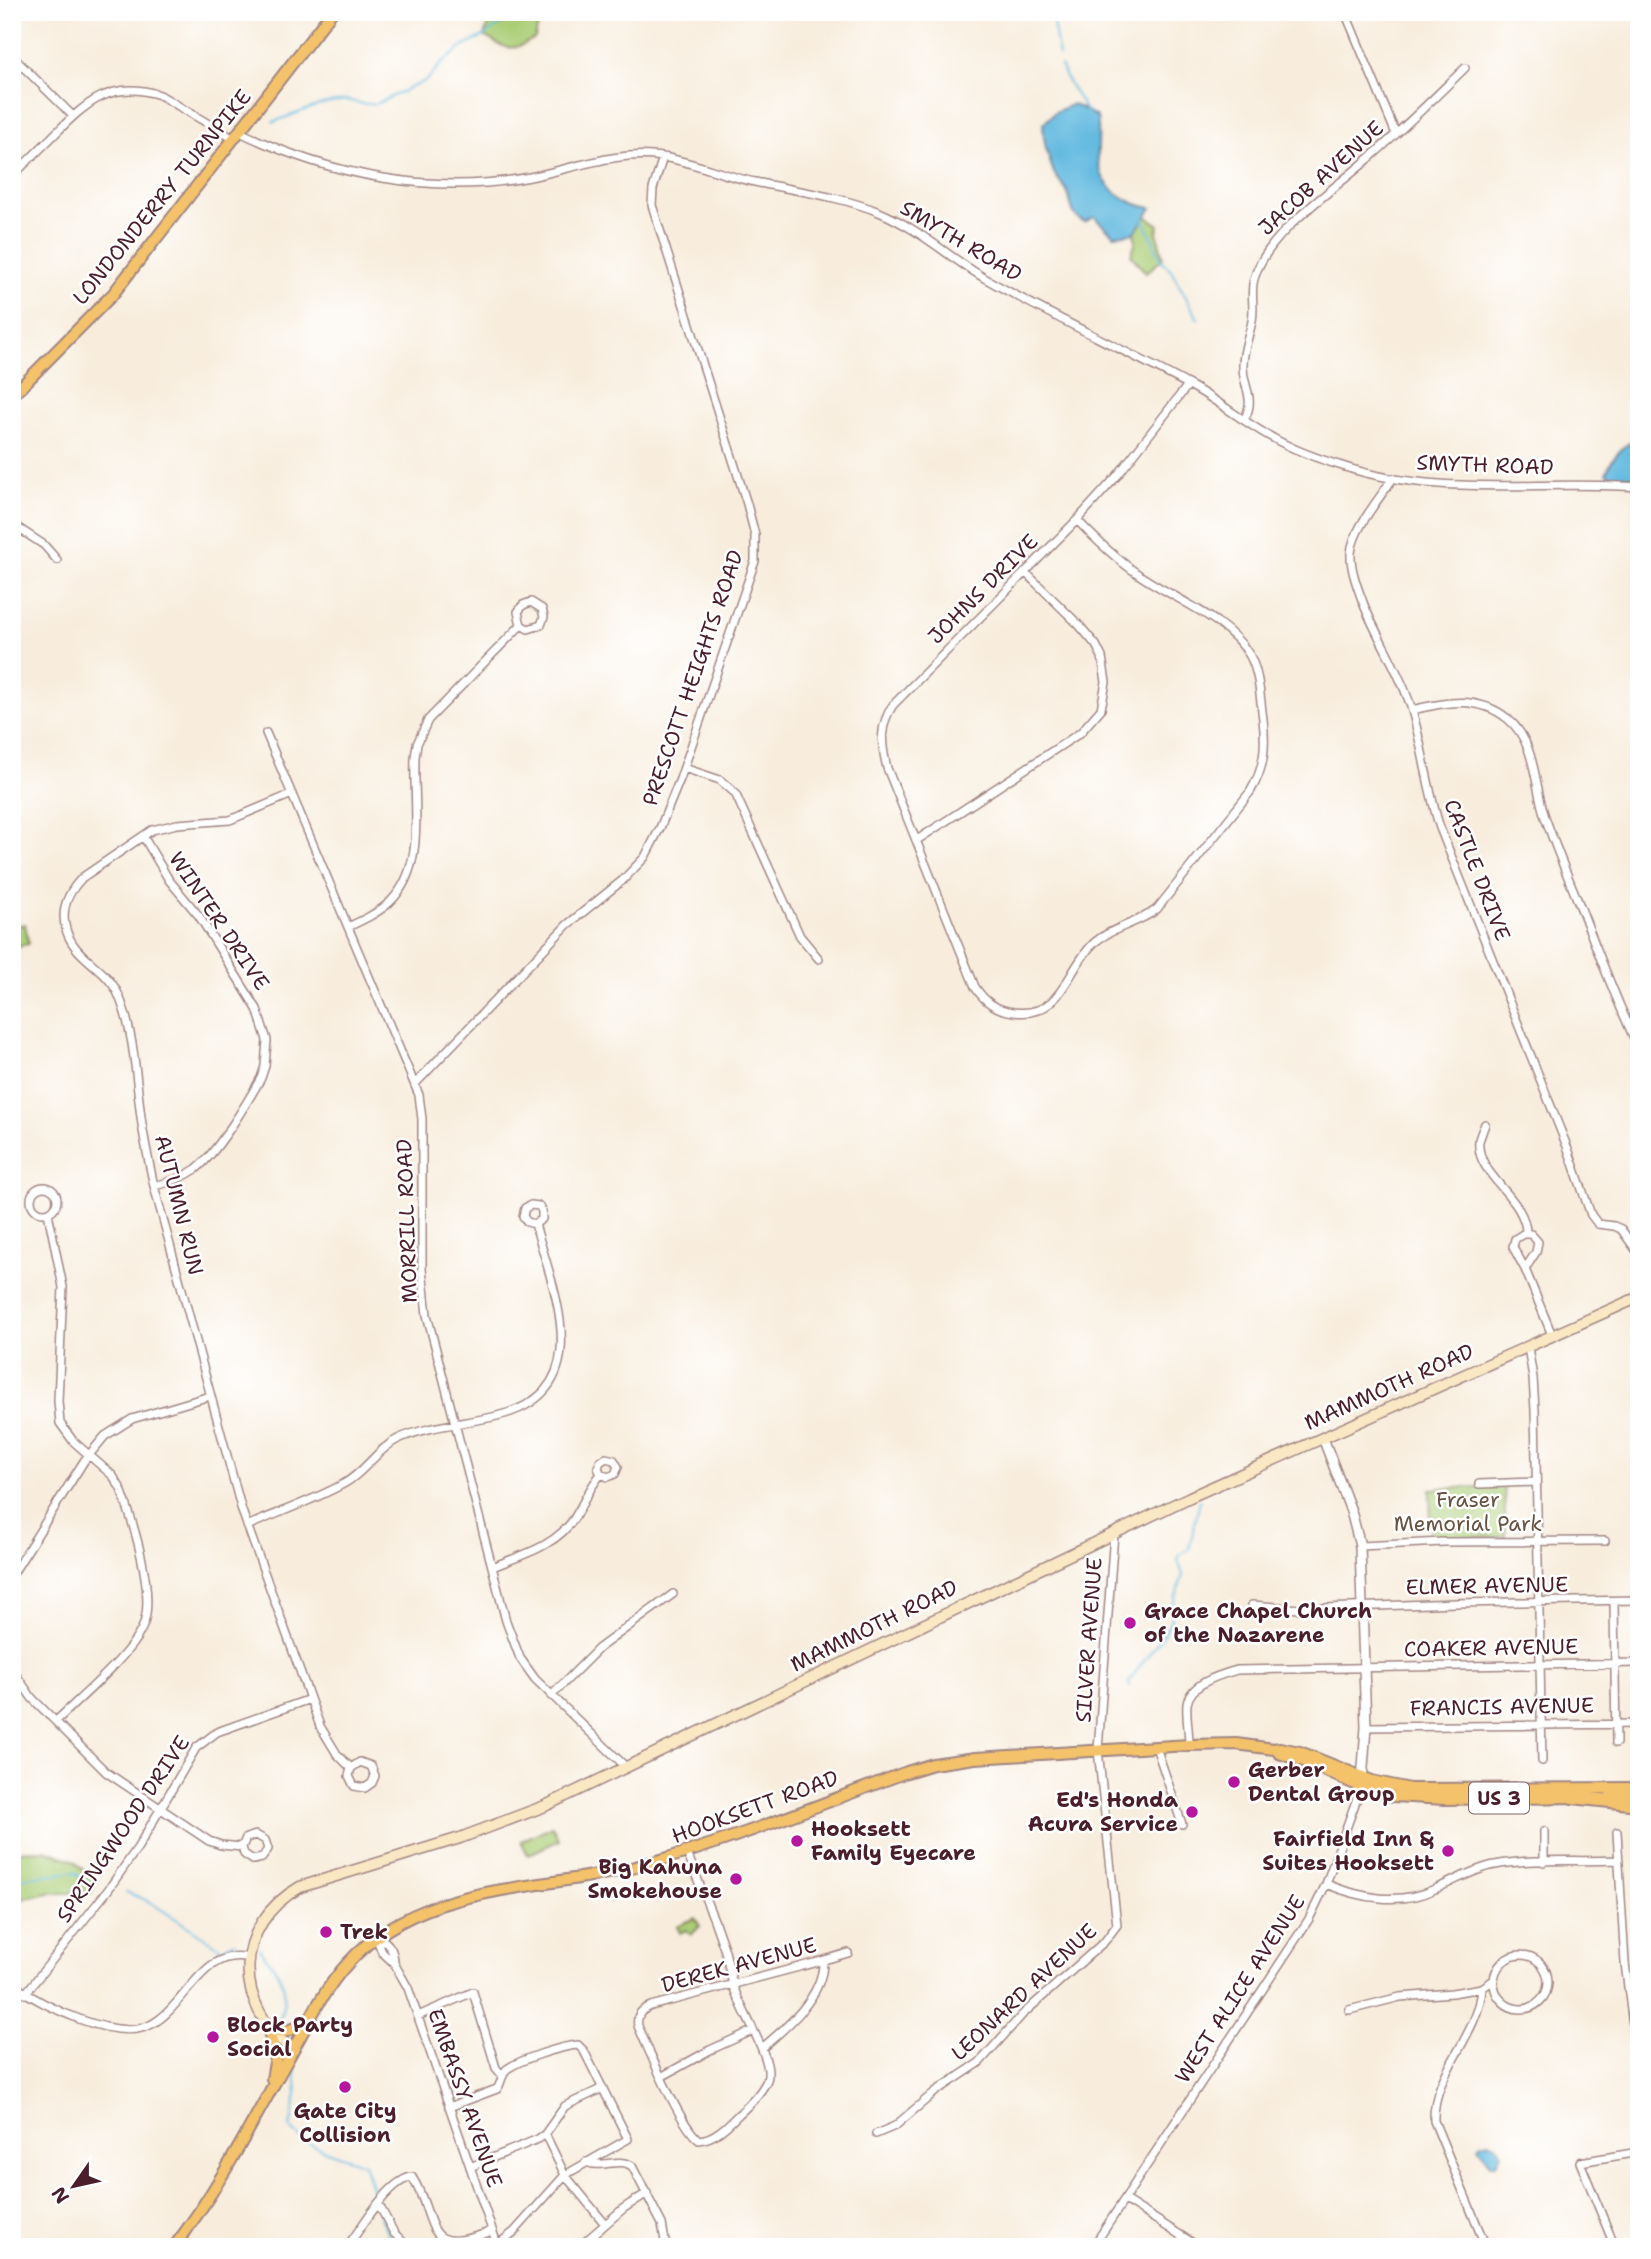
<svg xmlns="http://www.w3.org/2000/svg" width="1651" height="2259" font-family="'Shantell Sans',sans-serif">
  <style>
    .green { fill: #aacd76; stroke: #7a7650; stroke-width: 2 }
    .water { fill: #63bae0; stroke: #566c86; stroke-width: 2 }
    .lines { fill: none; stroke-linecap: round; stroke-linejoin: round }
    .stream { stroke: #63bae0; stroke-width: 2 }
    .minor-casing { stroke: #a18684; stroke-width: 10 }
    .tertiary-casing { stroke: #a18684; stroke-width: 12 }
    .secondary-casing { stroke: #a18684; stroke-width: 13 }
    .primary-casing { stroke: #a18684; stroke-width: 14 }
    .motorway-casing { stroke: #a18684; stroke-width: 16 }
    .minor { stroke: #fff; stroke-width: 7 }
    .tertiary { stroke: #fff; stroke-width: 9 }
    .secondary { stroke: #fae7c3; stroke-width: 10 }
    .primary { stroke: #f3c26a; stroke-width: 10 }
    .motorway { stroke: #f3c26a; stroke-width: 12 }
    .poi-dot { fill: #b5179e; stroke: #fff; stroke-width: 2.5 }
    .labels { text-anchor: middle; dominant-baseline: central; stroke-width: 5; stroke-linejoin: round; paint-order: stroke }
    .shield { fill: #fff; stroke: #80626b; stroke-width: 2 }
    .shield-label { font-size: 19px; font-weight: bold; fill: #4a1f2b }
    .street-label { font-size: 21px; fill: #4a1f2b; stroke: #fff }
    .park-label { font-size: 21px; fill: #675342; stroke: #fff }
    .poi-label { font-size: 21px; font-weight: bold; fill: #4a1f2b; stroke: #fff; text-anchor: start }
  </style>
  <rect width="100%" height="100%" fill="#fff"/>
  <filter id="ink" filterUnits="userSpaceOnUse"><feTurbulence type="fractalNoise" baseFrequency=".0143" numOctaves="2"/><feDisplacementMap in="SourceGraphic" scale="14" xChannelSelector="R" yChannelSelector="G"/><feConvolveMatrix kernelMatrix="1 2 1 2 8 2 1 2 1" color-interpolation-filters="sRGB"/></filter>
  <filter id="wash" filterUnits="userSpaceOnUse"><feTurbulence type="fractalNoise" baseFrequency=".00686" numOctaves="4" result="noise"/><feDisplacementMap in="SourceGraphic" scale="28" xChannelSelector="R" yChannelSelector="G"/><feGaussianBlur stdDeviation="1.57" result="paint"/><feColorMatrix in="noise" values="0 0 0 0 0 0 0 0 0 0 0 0 0 0 0 0 0 1.4 0 .05"/><feComposite in="paint" operator="in"/></filter>
  <g filter="url(#wash)">
    <rect width="100%" height="100%" fill="#f8eddd"/>
    <path class="green" d="M493 12H544L540 16 535 38C511 53 507 49 484 36Z
      M1146 216 1159 225 1157 233 1163 258 1146 273 1131 255 1136 241 1134 233Z
      M25 924 29 944 17 946 13 927Z
      M1504 1486 1506 1537 1431 1538 1430 1489Z
      M552 1826 559 1840 528 1855 521 1841Z
      M45 1850 73 1860 96 1881 91 1893H48L12 1901V1851Z
      M695 1918 700 1926 691 1935 686 1930 680 1933 677 1926Z"/>
    <path class="water" d="M1073 104 1097 117C1100 132 1097 146 1098 161 1101 188 1127 204 1152 208L1134 233 1114 235 1094 217 1085 222C1070 217 1072 203 1067 191 1063 184 1057 179 1054 173 1048 158 1043 139 1043 124L1055 112Z
      M1639 438V477L1610 476 1606 473C1612 457 1624 444 1639 438Z
      M1488 2141 1496 2144 1501 2152 1496 2163 1491 2164 1478 2147 1481 2143Z"/>
    <g class="lines">
      <path class="stream" d="M1051 12 1059 56
        M1061 66 1068 82 1088 114
        M273 122 322 104 346 100 363 104H376L427 80 440 65 461 48 484 36 518 12
        M1144 219 1161 260 1171 270 1198 319
        M1130 1686 1129 1681 1162 1637 1172 1619V1608L1183 1575 1178 1560 1180 1555 1189 1549 1200 1500
        M12 1876 17 1878 76 1872 84 1881 95 1883
        M126 1892 148 1901 221 1948
        M226 1946 236 1942
        M260 1949C284 1981 291 1986 278 2026
        M295 2069 297 2094 290 2127C305 2149 340 2154 364 2164L376 2199
        M380 2217 389 2235 399 2247"/>
    </g>
  </g>
  <g filter="url(#ink)">
    <g class="lines">
      <defs>
        <path id="minor" d="M1345 12 1396 134
          M12 56 73 116
          M240 132C329 175 431 196 530 177 572 169 618 150 662 157 694 162 724 176 755 182 796 191 840 196 879 212 918 228 950 258 986 279 1053 317 1123 349 1191 386 1220 402 1245 423 1273 438 1294 450 1319 459 1342 466 1438 498 1540 480 1639 487
          M12 176C27 162 41 148 55 134 87 102 112 79 160 95L234 139
          M1244 420C1256 398 1244 390 1243 368 1242 352 1249 337 1252 321 1255 307 1250 293 1254 279 1267 231 1339 187 1375 153 1406 126 1435 97 1465 68
          M1393 478C1380 498 1353 529 1351 553 1350 569 1358 589 1364 605 1378 639 1400 672 1411 707 1423 747 1427 788 1440 828L1568 1149 1591 1215 1598 1224 1614 1226 1621 1229 1639 1254
          M1077 520C1096 540 1115 558 1138 574 1172 598 1229 619 1250 656 1260 675 1260 699 1263 719 1266 746 1265 768 1250 792L1157 909C1138 924 1112 927 1095 942 1067 967 1063 1019 1014 1012 996 1010 985 1002 975 987L887 768C881 744 879 726 893 705L1077 520 1117 476 1188 385
          M12 524 44 545 57 560
          M1412 710C1445 702 1479 695 1508 719 1536 742 1534 785 1545 817 1556 849 1569 880 1582 911 1600 958 1618 1004 1639 1049
          M266 733 419 1095 422 1119V1269L427 1315 506 1621 520 1658 535 1679 626 1767
          M684 768 720 780 735 793 800 936 819 959
          M292 794 230 820 177 824 152 830 83 877C70 890 61 905 65 925 71 958 107 966 119 996 134 1031 136 1079 141 1117 144 1140 149 1163 154 1186L242 1511 320 1726 337 1754 351 1768 360 1762 371 1766 375 1776 372 1783 365 1788 354 1786 349 1776 351 1768
          M143 836 169 880 199 916 257 1009 267 1040 265 1066 261 1078C247 1103 217 1153 196 1169 183 1178 169 1182 154 1186
          M917 840 1080 733 1101 709 1106 682 1102 657 1096 645 1079 625 1025 572
          M348 927C363 920 378 913 390 902 427 866 413 804 415 757L417 744 428 720 521 625 528 629 541 625 544 617 542 609 531 602 523 605 518 612 521 625
          M415 1084 567 925 623 880 645 857 660 828 680 779 755 561V535L747 504 652 205 653 189 663 157
          M1479 1141 1485 1124C1483 1129 1480 1135 1479 1140 1475 1176 1526 1197 1526 1233
          M31 1200a13 13 0 1 1 26 0a13 13 0 1 1-26 0Z
          M48 1213 63 1287 58 1401 60 1423 73 1441 113 1476 121 1489C133 1522 156 1593 143 1626 132 1654 79 1699 56 1721
          M1523 1234H1531L1538 1242 1536 1252 1525 1269 1513 1247 1515 1239Z
          M1525 1269 1552 1335
          M1528 1347 1533 1378 1535 1410 1542 1761
          M1479 1484 1536 1482
          M247 1526C279 1512 315 1500 345 1483 365 1472 377 1449 398 1439 429 1425 464 1424 497 1416 599 1392 554 1293 535 1224L542 1219V1211L539 1206 531 1205 525 1208 523 1216 527 1222 535 1224
          M1360 1546 1444 1542 1605 1541
          M492 1567C522 1555 557 1546 575 1517 584 1502 590 1487 601 1474L598 1468 600 1462 606 1458 614 1460 618 1467 615 1474 608 1477 601 1474
          M12 1575 84 1461 105 1436 132 1419 210 1396
          M1614 1602 1616 1743
          M1252 1605 1300 1609 1455 1603 1639 1600
          M12 1669 32 1698 106 1772 209 1841 221 1845 242 1847 246 1838 256 1835 265 1840 268 1849 262 1858 253 1860 244 1854 242 1847
          M551 1696 599 1648 673 1594
          M1366 1727 1639 1724
          M1189 1745C1189 1732 1186 1717 1187 1704 1190 1683 1220 1675 1237 1670L1639 1663
          M1156 1747 1182 1824
          M1544 1831V1862
          M1617 1832 1625 1963 1639 2073
          M687 1853 714 1920 725 1951 733 1985C739 2008 775 2061 767 2080 762 2092 749 2105 739 2114 729 2124 715 2139 699 2140 680 2126 649 2050 638 2026 636 2015 641 2010 651 2006L814 1963 848 1953
          M1326 1884C1361 1898 1399 1906 1435 1889 1455 1881 1473 1869 1495 1865 1535 1858 1578 1862 1619 1860
          M377 1936C388 1942 394 1949 394 1963
          M376 1937 382 1952 394 1963 408 1988 498 2247
          M1494 1982a27 27 0 1 1 54 0a27 27 0 1 1-54 0Z
          M12 1984C42 2005 117 2044 152 2024 186 2006 203 1946 249 1958
          M25 1994 108 1890 138 1847 196 1748 217 1732 310 1699
          M1349 2010 1400 1997 1452 1993 1482 1988
          M418 2016 473 1992 496 2068 503 2076
          M762 2048C787 2027 824 1996 823 1961
          M661 2077 710 2050 752 2031
          M449 2107 497 2089C502 2083 501 2074 507 2069 521 2059 562 2046 578 2045L584 2051 628 2139 565 2175 514 2232 497 2245
          M545 2134 565 2175 605 2224
          M876 2134 895 2126 935 2092 979 2063 1023 2014 1105 1941 1117 1925 1098 1750 1114 1533
          M586 2162C602 2169 618 2157 632 2166L662 2224 666 2247
          M470 2167 538 2139 545 2134 565 2106 603 2088
          M1125 2200 1199 2247
          M379 2205 394 2233 408 2247
          M349 2247 352 2240C365 2222 390 2180 412 2177 439 2220 420 2259 492 2231
          M579 2247 624 2208 647 2193
          M1093 2247 1309 1919 1326 1884 1361 1787
          M1486 2247 1434 2121C1432 2073 1479 2036 1482 1988L1494 1980
          M1615 2247 1580 2162 1639 2152"/>
        <path id="tertiary" d="M1323 1438 1351 1511 1360 1546 1366 1727 1362 1781"/>
        <path id="secondary" d="M293 2050C232 2005 233 1925 300 1887L460 1838 545 1806 1190 1497 1639 1297"/>
        <path id="primary" d="M12 396 113 294 332 12
          M1279 1753 1306 1762 1361 1787 1393 1796 1445 1799 1580 1797
          M1610 1797 1639 1796
          M268 2028 276 2057 272 2079
          M268 2028 284 2032 307 2024
          M174 2247C219 2188 253 2121 289 2057 307 2025 323 1990 348 1963 423 1879 543 1893 643 1865 732 1841 820 1804 907 1772L933 1764 975 1758 1189 1745 1236 1744 1274 1749 1280 1748 1300 1752 1372 1781 1410 1789 1639 1788"/>
        <path id="motorway" d="M1572 1797 1639 1804"/>
      </defs>
      <use href="#minor" class="minor-casing"/>
      <use href="#tertiary" class="tertiary-casing"/>
      <use href="#secondary" class="secondary-casing"/>
      <use href="#primary" class="primary-casing"/>
      <use href="#motorway" class="motorway-casing"/>
      <use href="#minor" class="minor"/>
      <use href="#tertiary" class="tertiary"/>
      <use href="#secondary" class="secondary"/>
      <use href="#primary" class="primary"/>
      <use href="#motorway" class="motorway"/>
    </g>
  </g>
  <g class="poi-dot">
    <circle cx="1130" cy="1623" r="7"/>
    <circle cx="1234" cy="1782" r="7"/>
    <circle cx="1192" cy="1812" r="7"/>
    <circle cx="797" cy="1841" r="7"/>
    <circle cx="1448" cy="1851" r="7"/>
    <circle cx="736" cy="1879" r="7"/>
    <circle cx="326" cy="1932" r="7"/>
    <circle cx="213" cy="2037" r="7"/>
    <circle cx="345" cy="2087" r="7"/>
  </g>
  <g class="labels">
    <rect class="shield" x="1469" y="1782.5" width="60" height="31" rx="5"/>
    <g class="shield-label">
      <text x="1499" y="1798">US 3</text>
    </g>
    <g class="street-label">
      <text transform="translate(1321 178) rotate(-42)">JACOB AVENUE</text>
      <text transform="translate(162 197) rotate(-51)">LONDONDERRY TURNPIKE</text>
      <text transform="translate(961 241) rotate(31)">SMYTH ROAD</text>
      <text transform="translate(1485 465) rotate(2)">SMYTH ROAD</text>
      <text transform="translate(983 589) rotate(-45)">JOHNS DRIVE</text>
      <text transform="translate(693 678) rotate(-71)">PRESCOTT HEIGHTS ROAD</text>
      <text transform="translate(1477 870) rotate(69)">CASTLE DRIVE</text>
      <text transform="translate(219 921) rotate(56)">WINTER DRIVE</text>
      <text transform="translate(179 1205) rotate(76)">AUTUMN RUN</text>
      <text transform="translate(407 1221) rotate(-92)">MORRILL ROAD</text>
      <text transform="translate(1389 1387) rotate(-24)">MAMMOTH ROAD</text>
      <text transform="translate(1487 1586) rotate(-1)">ELMER AVENUE</text>
      <text transform="translate(874 1626) rotate(-26)">MAMMOTH ROAD</text>
      <text transform="translate(1089 1640) rotate(-86)">SILVER AVENUE</text>
      <text transform="translate(1491 1648) rotate(-1)">COAKER AVENUE</text>
      <text transform="translate(1502 1707) rotate(-1)">FRANCIS AVENUE</text>
      <text transform="translate(755 1807) rotate(-20)">HOOKSETT ROAD</text>
      <text transform="translate(123 1829) rotate(-56)">SPRINGWOOD DRIVE</text>
      <text transform="translate(739 1965) rotate(-15)">DEREK AVENUE</text>
      <text transform="translate(1240 1989) rotate(-57)">WEST ALICE AVENUE</text>
      <text transform="translate(1024 1992) rotate(-43)">LEONARD AVENUE</text>
      <text transform="translate(465 2098) rotate(71)">EMBASSY AVENUE</text>
    </g>
    <g class="park-label">
      <text x="1468" y="1500">Fraser<tspan x="1468" dy="24">Memorial Park</tspan></text>
    </g>
    <g class="poi-label">
      <text x="1144" y="1611">Grace Chapel Church<tspan x="1144" dy="24">of the Nazarene</tspan></text>
      <text x="1248" y="1770">Gerber<tspan x="1248" dy="24">Dental Group</tspan></text>
      <text x="1178" y="1800" text-anchor="end">Ed's Honda<tspan x="1178" dy="24">Acura Service</tspan></text>
      <text x="811" y="1829">Hooksett<tspan x="811" dy="24">Family Eyecare</tspan></text>
      <text x="1434" y="1839" text-anchor="end">Fairfield Inn &amp;<tspan x="1434" dy="24">Suites Hooksett</tspan></text>
      <text x="722" y="1867" text-anchor="end">Big Kahuna<tspan x="722" dy="24">Smokehouse</tspan></text>
      <text x="340" y="1932">Trek</text>
      <text x="227" y="2025">Block Party<tspan x="227" dy="24">Social</tspan></text>
      <text x="345" y="2111" text-anchor="middle">Gate City<tspan x="345" dy="24">Collision</tspan></text>
    </g>
  </g>
  <rect width="1651" height="2259" fill="none" stroke="#fff" stroke-width="42"/>
  <g transform="translate(74 2186) rotate(236)" stroke="#ffffff" stroke-width="5" paint-order="stroke">
  <path d="M0-5L12 26L0 18L-12 26Z" fill="#4a1f2b"/>
  <text y="-10" font-size="19" font-weight="bold" text-anchor="middle" fill="#4a1f2b">N</text>
  </g>
</svg>
